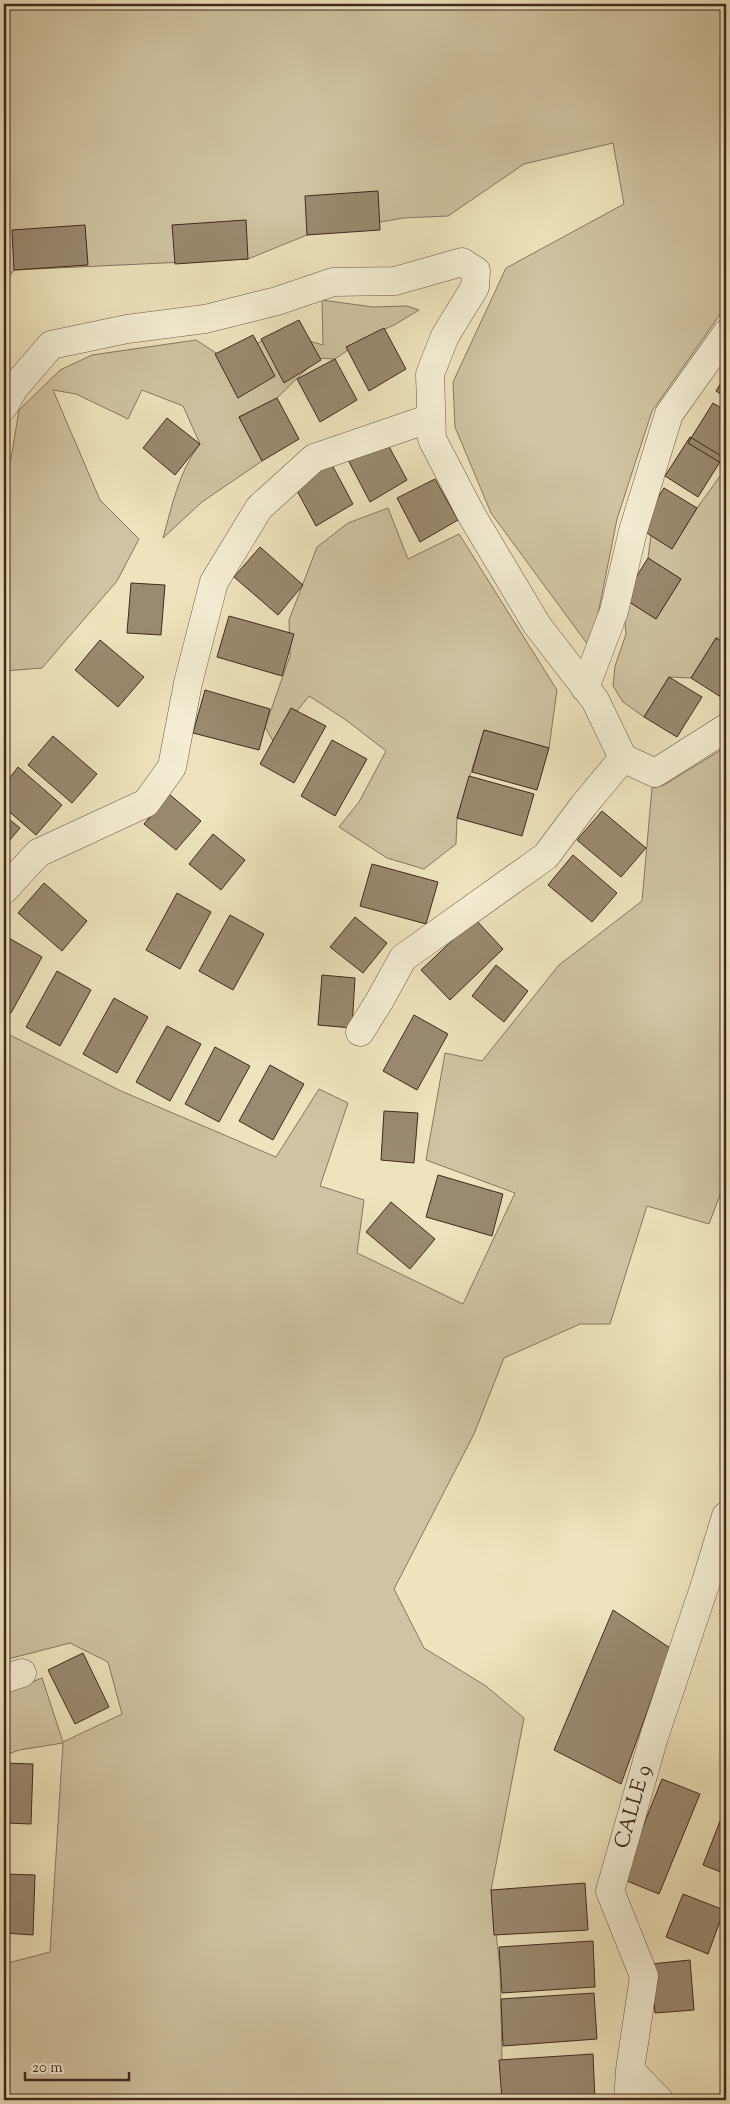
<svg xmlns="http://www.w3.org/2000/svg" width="730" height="2104" font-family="'Sorts Mill Goudy',serif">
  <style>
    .green { fill: #d0c3a1; stroke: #887660 }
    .building { fill: #9a8a70; stroke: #40291e }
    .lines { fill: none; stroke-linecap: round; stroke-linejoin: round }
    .minor-casing { stroke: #6c5846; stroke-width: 29 }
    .minor { stroke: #f4edd3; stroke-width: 28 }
    .labels { text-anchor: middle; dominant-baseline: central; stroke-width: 5; stroke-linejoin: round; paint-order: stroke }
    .street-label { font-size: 21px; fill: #40291e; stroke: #f4edd3 }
  </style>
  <rect width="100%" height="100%" fill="#eee3bc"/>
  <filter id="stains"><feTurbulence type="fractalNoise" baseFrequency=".004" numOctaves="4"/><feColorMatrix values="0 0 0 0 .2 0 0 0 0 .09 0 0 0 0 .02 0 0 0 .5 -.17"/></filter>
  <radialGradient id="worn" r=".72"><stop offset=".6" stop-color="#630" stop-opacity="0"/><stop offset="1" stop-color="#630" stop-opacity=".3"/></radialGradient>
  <path class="green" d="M4 4H726V306L652 411 617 519 591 649 491 513 455 427 453 382 506 268 624 204 613 143 524 164 448 216 403 218 307 235 248 259 14 270 4 284Z
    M322 300 373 307 407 306 419 310 394 325 367 337 335 359 318 358 277 398 239 417 262 461 202 502 163 538C172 506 179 471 200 444L183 406 142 390 128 419 76 394 53 390 100 500 139 539 117 581 42 668 4 671V469L11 459 19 410 60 370 92 355 196 340 227 360 278 332 323 345Z
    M726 468V637L716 638 691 678 669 677 644 717 623 702 613 686 615 666 626 634 623 598 656 619 681 579 648 558 651 535 672 548 697 508Z
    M388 508 408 559 459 534 557 690 549 748 484 730 457 818 456 844 424 869 387 858 339 827 359 802 386 751 346 720 309 696 273 741 265 727 290 656 289 620 317 547 348 523Z
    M726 747V1179L709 1224 647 1206 610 1324H580L504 1358 474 1434 394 1589 424 1648 486 1686 524 1718 491 1890 500 1968 503 2100H4V1964L50 1952 63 1743 19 1750 4 1756V1693L42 1678 63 1742 122 1714 108 1662 70 1643 4 1660V1032L121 1091 276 1157 319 1089 348 1103 320 1186 364 1200 357 1253 463 1304 515 1193 426 1160 445 1053 482 1061 559 965 642 901 652 788 664 785Z"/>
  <path class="building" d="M378 191 380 230 307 235 305 196Z
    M246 220 248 259 175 264 172 225Z
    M85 225 88 265 14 270 12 230Z
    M299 320 321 360 284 383 261 339Z
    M384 328 406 369 369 391 346 347Z
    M253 335 275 376 238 398 215 354Z
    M335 359 357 400 320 422 297 379Z
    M726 375V397L716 391Z
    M277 398 299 439 262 461 239 417Z
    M713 403 726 411V455L721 463 688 443Z
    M167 418 200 444 175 475 143 448Z
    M690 437 723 457 698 497 665 476Z
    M385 439 407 480 370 502 347 458Z
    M331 463 353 504 316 526 293 483Z
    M435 479 458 520 420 542 397 498Z
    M664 488 697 508 672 549 639 528Z
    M260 547 303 585 278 615 234 577Z
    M648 558 681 579 656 619 623 598Z
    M131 583 165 585 161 635 127 633Z
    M229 616 294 634 282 676 217 657Z
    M716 638 726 644V695L724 699 691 678Z
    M100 640 144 677 118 707 75 670Z
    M669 677 702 697 677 737 644 717Z
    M205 690 270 709 259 750 193 733Z
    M291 708 326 726 294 783 260 764Z
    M484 730 549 748 537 790 472 772Z
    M53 736 97 774 72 803 28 765Z
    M332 740 367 759 335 816 301 796Z
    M18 767 62 805 36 835 4 807V785Z
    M469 776 534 794 522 836 457 818Z
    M169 794 201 821 176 850 144 824Z
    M602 811 646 848 621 877 577 840Z
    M4 815 20 828 4 847Z
    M213 834 245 860 221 890 189 864Z
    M573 855 617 893 592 922 548 885Z
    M372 864 438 882 426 924 360 906Z
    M44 883 87 921 62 951 18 913Z
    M177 893 211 912 180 969 146 950Z
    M230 915 264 934 233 990 199 971Z
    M355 917 387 943 363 973 330 947Z
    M475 919 503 949 450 1000 421 970Z
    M7 937 42 957 11 1013 4 1009V944Z
    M496 965 528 991 504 1022 472 996Z
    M57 971 91 990 60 1046 26 1027Z
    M322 975 355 978 352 1028 318 1025Z
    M114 998 148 1017 117 1073 83 1054Z
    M414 1015 448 1034 417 1090 383 1071Z
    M167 1026 201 1044 170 1101 136 1082Z
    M215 1047 250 1066 219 1122 185 1104Z
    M270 1065 304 1084 273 1140 239 1121Z
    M384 1111 418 1113 414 1163 381 1160Z
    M438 1175 503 1194 492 1236 426 1217Z
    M391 1202 435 1239 410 1269 366 1232Z
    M613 1610 670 1648 621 1784 554 1750Z
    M83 1653 109 1707 75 1724 48 1670Z
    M4 1763 33 1764 31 1824 4 1823Z
    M662 1779 700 1794 659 1894 622 1879Z
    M720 1821 726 1824V1874L703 1865Z
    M4 1874 35 1875 33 1935 4 1933Z
    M585 1883 588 1930 494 1935 491 1890Z
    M683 1894 724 1910 708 1954 666 1937Z
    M593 1941 595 1987 502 1993 499 1947Z
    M690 1960 694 2010 655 2013 651 1964Z
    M594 1993 597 2039 503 2046 501 1999Z
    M593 2054 595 2100H502L499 2060Z"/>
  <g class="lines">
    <defs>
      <path id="minor" d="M4 406 14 388 51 345 127 329 205 319 277 301 333 282 395 281 462 262 476 271 475 287 445 336 430 374 432 439 472 516 537 625 595 700 623 758
        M585 688 614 611 633 531 669 414 726 334
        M623 758 655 773 726 728
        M4 890 38 853 146 803 172 767 188 683 214 582 259 508 314 458 431 418
        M360 1032 380 1000 403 958 546 856 584 805 623 758
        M4 1679 22 1673
        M630 2070 659 2100
        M628 2100 630 2070 644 1976 610 1891 654 1737 706 1582 726 1516"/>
    </defs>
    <use href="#minor" class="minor-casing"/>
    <use href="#minor" class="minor"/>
  </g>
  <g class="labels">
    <g class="street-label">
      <text transform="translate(634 1807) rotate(-74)">CALLE 9</text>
    </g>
  </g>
  <rect width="730" height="2104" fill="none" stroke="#eee3bc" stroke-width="20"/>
  <rect x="5" y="5" width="720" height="2094" fill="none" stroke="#40291e" stroke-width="2.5"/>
  <rect x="10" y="10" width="710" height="2084" fill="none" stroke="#40291e"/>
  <path d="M25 2072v8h104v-8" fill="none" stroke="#40291e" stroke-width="2.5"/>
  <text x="32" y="2072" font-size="15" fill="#40291e" stroke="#f4edd3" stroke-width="4" paint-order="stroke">20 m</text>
  <rect width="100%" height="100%" filter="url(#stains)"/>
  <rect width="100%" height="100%" fill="url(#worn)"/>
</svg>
